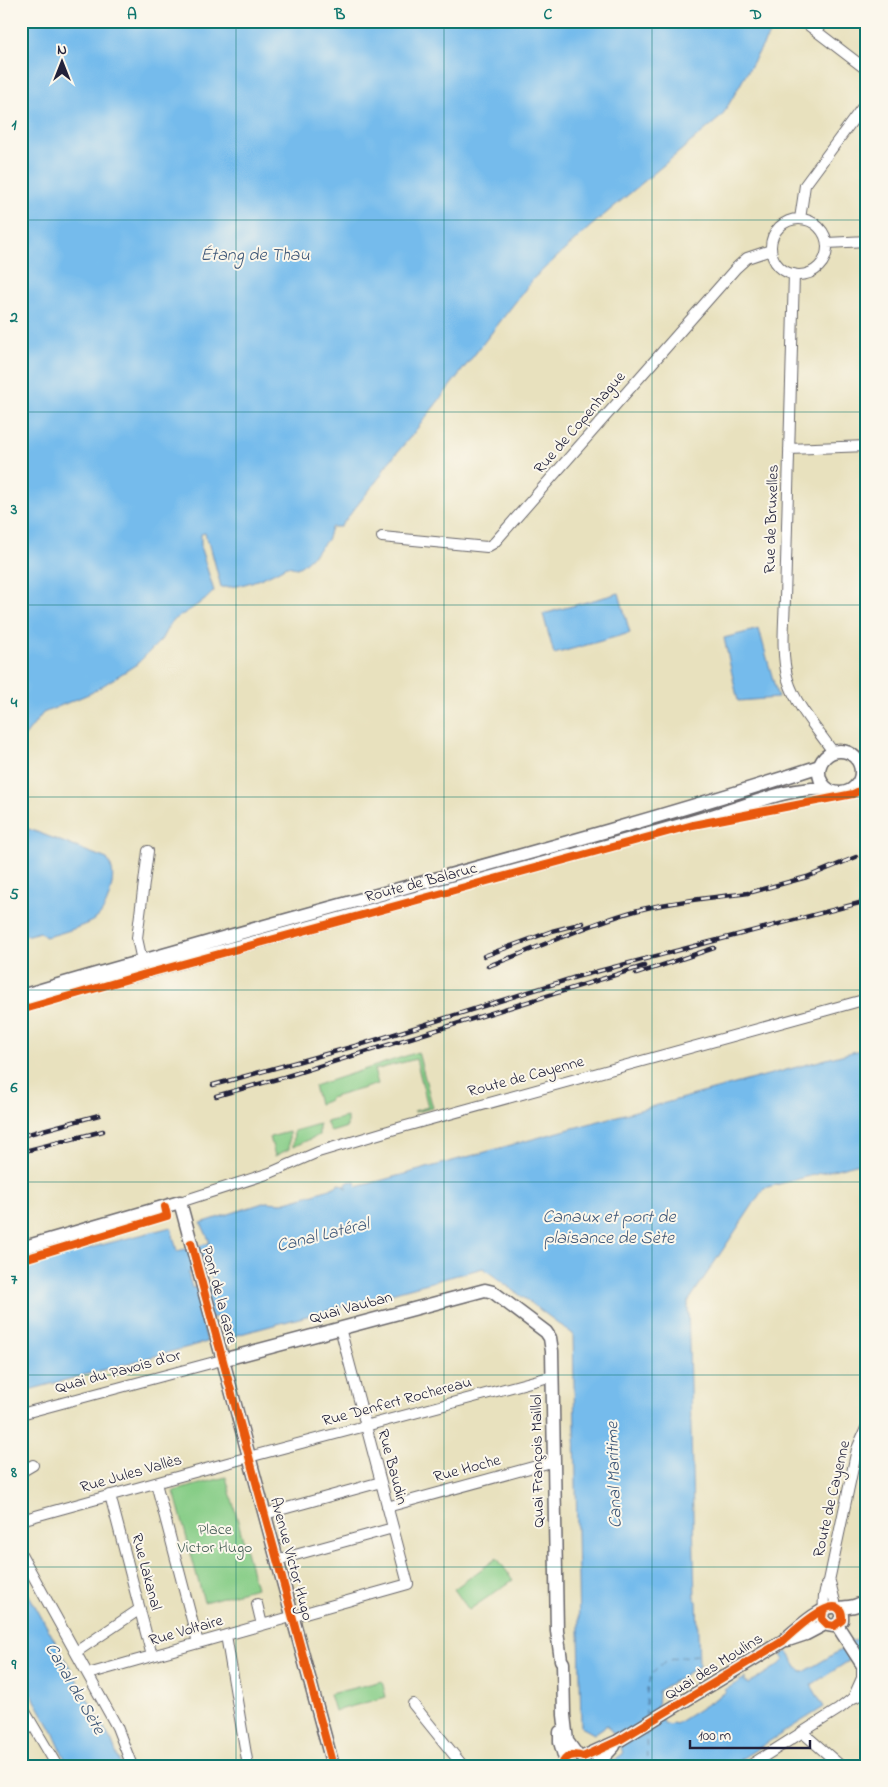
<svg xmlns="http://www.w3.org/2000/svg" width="888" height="1787" font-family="'Indie Flower',sans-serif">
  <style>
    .green { fill: #87cd87; stroke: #547861 }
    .water { fill: #75bbec; stroke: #4c6e94; fill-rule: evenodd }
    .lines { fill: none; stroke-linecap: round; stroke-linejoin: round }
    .ferry { stroke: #3f5879; stroke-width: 1; stroke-dasharray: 6 5; stroke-linecap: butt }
    .minor-casing { stroke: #676569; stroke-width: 12 }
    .major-casing { stroke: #676569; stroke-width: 15 }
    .minor { stroke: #fff; stroke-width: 10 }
    .major { stroke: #fff; stroke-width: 12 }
    .rail-casing { stroke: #22223b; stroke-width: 4.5 }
    .rail { stroke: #fbf7ec; stroke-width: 2.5; stroke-dasharray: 8; stroke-linecap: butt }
    .cycleway-casing { stroke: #fbf7ec; stroke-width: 11 }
    .cycleway { stroke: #e8590c; stroke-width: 8 }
    .grid { fill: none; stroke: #0f766e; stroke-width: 1; stroke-opacity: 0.55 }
    .labels { text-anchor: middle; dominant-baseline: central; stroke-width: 4; stroke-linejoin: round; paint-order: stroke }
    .street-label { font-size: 16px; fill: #22223b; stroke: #fbf7ec }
    .park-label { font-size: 16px; fill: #455e56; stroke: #fbf7ec }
    .water-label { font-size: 18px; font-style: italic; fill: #3f5879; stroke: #fbf7ec }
    .neatline { fill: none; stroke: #0f766e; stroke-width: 2 }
    .grid-label { font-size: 16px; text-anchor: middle; font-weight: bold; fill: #0f766e }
  </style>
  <rect width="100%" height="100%" fill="#fbf7ec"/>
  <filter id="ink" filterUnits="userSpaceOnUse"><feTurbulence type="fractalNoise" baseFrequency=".02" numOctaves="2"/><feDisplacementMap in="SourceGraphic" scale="10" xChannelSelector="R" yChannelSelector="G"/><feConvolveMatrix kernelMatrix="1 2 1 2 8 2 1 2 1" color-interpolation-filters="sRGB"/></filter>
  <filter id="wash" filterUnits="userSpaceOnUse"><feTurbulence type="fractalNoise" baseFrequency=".0096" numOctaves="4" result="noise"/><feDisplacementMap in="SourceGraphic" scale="20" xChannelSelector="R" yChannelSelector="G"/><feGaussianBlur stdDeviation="1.12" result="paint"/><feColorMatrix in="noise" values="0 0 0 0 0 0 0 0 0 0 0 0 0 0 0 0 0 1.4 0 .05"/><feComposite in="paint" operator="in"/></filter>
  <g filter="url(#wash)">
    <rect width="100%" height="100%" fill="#e8e1be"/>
    <path class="green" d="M418 1052 433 1108 415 1112 414 1111 428 1107 416 1059 374 1070 378 1084 330 1098V1100L319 1104 314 1086Z
      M347 1117V1127L331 1132 326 1122Z
      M319 1124V1135L293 1147 294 1131Z
      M289 1132V1149L275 1156 270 1137Z
      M226 1477 256 1588 204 1602 174 1491Z
      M497 1558 513 1580 469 1610 454 1589Z
      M382 1681 386 1697 335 1711 330 1694Z"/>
    <path class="water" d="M21 21H774V26L722 116 591 226 534 278 412 435 384 468 382 474 340 527H332C328 532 330 537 326 541 321 547 304 566 297 568 294 568 290 566 286 566 270 576 239 589 221 587L210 545 207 542 205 533 201 534V549L214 591 205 600 171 622 161 640 137 664 91 693 43 713 21 741Z
      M619 593 630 633 554 654 543 614Z
      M759 629 778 698 738 701 724 638Z
      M21 826 107 859C109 862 111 866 112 870 115 882 107 910 97 918 88 925 57 935 45 937L40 932 21 937Z
      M867 1048V1161L764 1188 688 1302 695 1600 697 1601 699 1666 658 1691 657 1711 664 1723 670 1725 673 1723 676 1724 726 1692 725 1690 745 1678V1682L748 1684 779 1665 784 1660 781 1655 787 1651 801 1672H804L844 1648 839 1639 854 1641 861 1636 860 1633 867 1628V1648L865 1647 844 1664 811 1685 824 1707 730 1766H604L623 1754C621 1743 613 1734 607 1725L594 1734 581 1727 573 1334 483 1268 226 1338 220 1316 202 1320 207 1342 21 1392V1266L171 1227 177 1251 206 1244 209 1243V1240L201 1223 266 1202 282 1203 297 1199 330 1189 340 1184 344 1185 346 1189V1184L350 1181 355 1182 357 1187ZM209 1268 213 1282 192 1288 188 1273Z
      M21 1581 112 1742 121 1766H68L53 1732 21 1676Z"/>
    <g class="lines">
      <path class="ferry" d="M646 1716C645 1672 653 1658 699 1655
        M646 1730 647 1766"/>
    </g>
  </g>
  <g filter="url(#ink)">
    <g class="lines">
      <defs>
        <path id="minor" d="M803 21 867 70
          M800 219 805 185 867 101
          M771 247a28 28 0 1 1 56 0a28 28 0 1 1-56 0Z
          M827 243 867 241
          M794 274 785 599C784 625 781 654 788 680 796 706 818 730 833 752
          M789 449 867 446
          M382 537 487 547 494 543 736 268 747 258 771 250
          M142 961 137 938 148 851
          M180 1202 270 1173 318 1152 395 1129 867 999
          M21 1414 222 1360
          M21 1472 33 1465
          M156 1483 198 1643
          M110 1495 152 1656
          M387 1507 555 1461
          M265 1514 381 1482
          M21 1520 249 1457 553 1376
          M21 1554 117 1727 132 1766
          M277 1560 393 1528
          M830 1582 836 1606
          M257 1604 262 1625
          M824 1610C823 1600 824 1589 829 1581L857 1449 867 1426
          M226 1635 248 1766
          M76 1652 140 1609
          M88 1674 408 1584 340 1328
          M853 1698 862 1678V1664
          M413 1704 463 1766
          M21 1705 57 1766
          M802 1732 841 1766
          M749 1766 839 1709 853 1698 867 1693"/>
        <path id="major" d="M819 772a21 21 0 1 1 42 0a21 21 0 1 1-42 0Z
          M21 996C89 975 158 957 226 937 424 881 624 830 820 766
          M21 1006C218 951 416 899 613 844 648 834 683 825 718 814 752 804 791 786 828 789
          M21 1248 180 1202 333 1766
          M222 1360 485 1290 493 1292 546 1332 550 1338 552 1351 557 1631 561 1660 563 1663 564 1715 567 1741 577 1755
          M839 1608C850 1607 858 1607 867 1599
          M837 1625 862 1664 867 1667
          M788 1640 806 1634 825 1624
          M560 1732V1742L565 1759
          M583 1757 618 1741 783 1641C792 1633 829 1598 839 1609 843 1612 842 1616 842 1620L834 1626 828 1625 822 1619 823 1611
          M595 1766 614 1746"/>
      </defs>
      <use href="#minor" class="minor-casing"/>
      <use href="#major" class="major-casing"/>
      <use href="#minor" class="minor"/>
      <use href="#major" class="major"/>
      <defs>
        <path id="rail" d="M752 892 807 877 856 857
          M484 956 552 931 583 923
          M488 966C537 949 584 925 635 911 672 901 711 898 748 893
          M636 974 714 948
          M213 1085 366 1043 576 977 867 901
          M216 1096 284 1077 644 966
          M21 1136 99 1115
          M21 1152 103 1131"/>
      </defs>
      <use href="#rail" class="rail-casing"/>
      <use href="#rail" class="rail"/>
      <defs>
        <path id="cycleway" d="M21 1010 142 975 693 825 853 794 867 787
          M191 1243 333 1766
          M21 1260 167 1216 165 1207
          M561 1766C565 1756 573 1753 583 1757L618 1741 783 1641C792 1633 829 1598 839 1609 843 1612 842 1616 842 1620L834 1626 828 1625 822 1619 823 1611"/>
      </defs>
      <use href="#cycleway" class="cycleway-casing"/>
      <use href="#cycleway" class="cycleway"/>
    </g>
  </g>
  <path class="grid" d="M236 21V1766M444 21V1766M652 21V1766M21 220H867M21 412H867M21 605H867M21 797H867M21 990H867M21 1182H867M21 1375H867M21 1567H867"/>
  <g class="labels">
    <g class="street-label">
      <text transform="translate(580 423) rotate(-49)">Rue de Copenhague</text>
      <text transform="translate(772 519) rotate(-88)">Rue de Bruxelles</text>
      <text transform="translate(421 883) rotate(-15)">Route de Balaruc</text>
      <text transform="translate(526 1077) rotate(-15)">Route de Cayenne</text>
      <text transform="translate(219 1295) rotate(75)">Pont de la Gare</text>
      <text transform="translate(351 1308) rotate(-15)">Quai Vauban</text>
      <text transform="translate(118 1372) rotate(-15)">Quai du Pavois d'Or</text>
      <text transform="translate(397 1402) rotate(-15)">Rue Denfert Rochereau</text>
      <text transform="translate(538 1461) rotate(-91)">Quai François Maillol</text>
      <text transform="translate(392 1467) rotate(75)">Rue Baudin</text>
      <text transform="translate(467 1469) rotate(-15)">Rue Hoche</text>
      <text transform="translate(131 1474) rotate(-16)">Rue Jules Vallès</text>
      <text transform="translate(832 1499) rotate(-77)">Route de Cayenne</text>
      <text transform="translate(291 1559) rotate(75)">Avenue Victor Hugo</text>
      <text transform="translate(146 1572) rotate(75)">Rue Lakanal</text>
      <text transform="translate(186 1631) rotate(-16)">Rue Voltaire</text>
      <text transform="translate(714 1667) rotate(-32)">Quai des Moulins</text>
    </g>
    <g class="park-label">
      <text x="215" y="1530">Place<tspan x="215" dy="18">Victor Hugo</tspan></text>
    </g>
    <g class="water-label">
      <text x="255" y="256">Étang de Thau</text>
      <text x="609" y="1218">Canaux et port de<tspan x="609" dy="21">plaisance de Sète</tspan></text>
      <text transform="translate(323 1236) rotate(-14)">Canal Latéral</text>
      <text transform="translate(615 1475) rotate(-92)">Canal Maritime</text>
      <text transform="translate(74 1689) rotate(60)">Canal de Sète</text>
    </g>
  </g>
  <rect width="888" height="1787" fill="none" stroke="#fbf7ec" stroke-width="55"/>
  <g transform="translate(62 62)" stroke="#fbf7ec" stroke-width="4" paint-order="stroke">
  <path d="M0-4L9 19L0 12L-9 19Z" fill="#22223b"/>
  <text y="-8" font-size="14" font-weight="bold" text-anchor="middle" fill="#22223b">N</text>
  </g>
  <path d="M690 1740v8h120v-8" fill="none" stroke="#22223b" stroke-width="2.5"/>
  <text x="698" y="1740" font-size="15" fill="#22223b" stroke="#fbf7ec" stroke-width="4" paint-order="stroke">100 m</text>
  <rect x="28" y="28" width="832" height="1732" class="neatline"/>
  <g class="grid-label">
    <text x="132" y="19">A</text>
    <text x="340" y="19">B</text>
    <text x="548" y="19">C</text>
    <text x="756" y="19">D</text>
    <text x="14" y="129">1</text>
    <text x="14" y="322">2</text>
    <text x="14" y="514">3</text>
    <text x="14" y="707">4</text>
    <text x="14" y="899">5</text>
    <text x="14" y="1092">6</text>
    <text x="14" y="1284">7</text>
    <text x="14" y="1477">8</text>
    <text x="14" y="1669">9</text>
  </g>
</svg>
